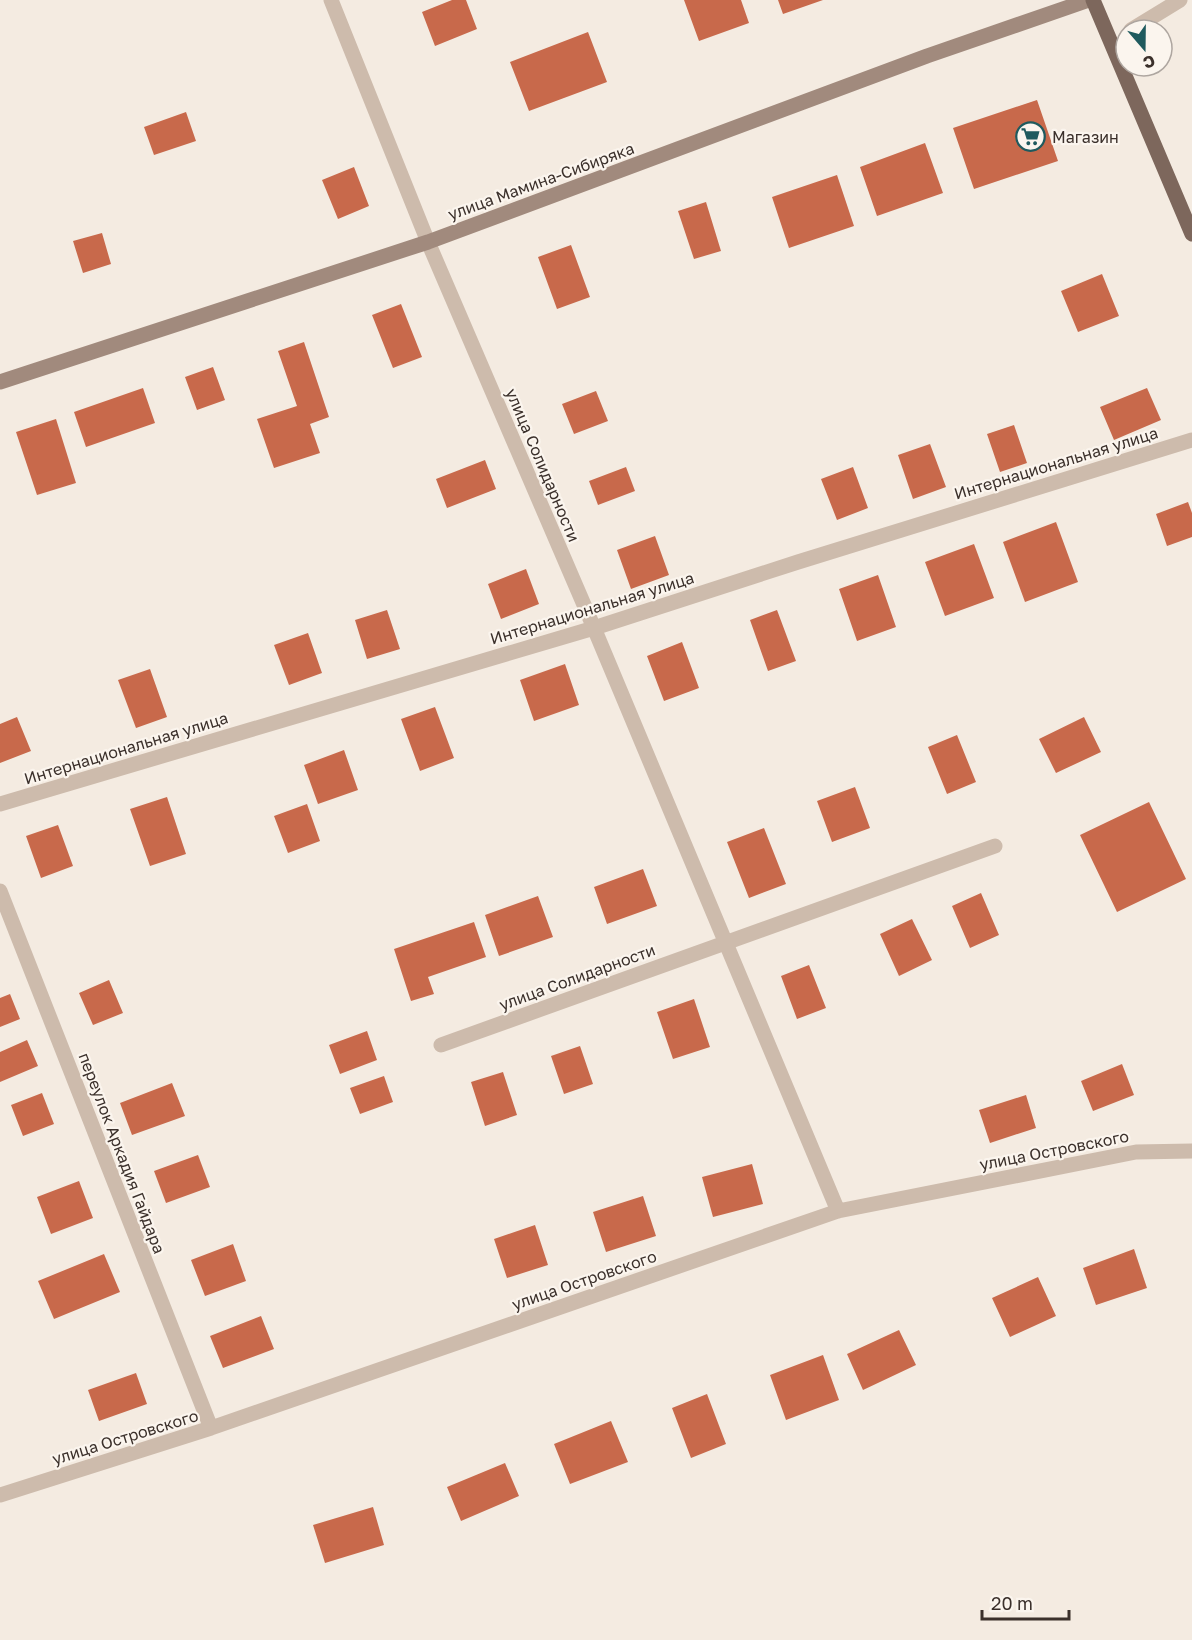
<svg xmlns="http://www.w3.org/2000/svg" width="1192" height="1640" font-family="'Golos Text',sans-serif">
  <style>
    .building { fill: #c8694b }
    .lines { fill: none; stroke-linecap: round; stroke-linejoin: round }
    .street { stroke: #cdbbac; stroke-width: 15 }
    .secondary { stroke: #a18a7d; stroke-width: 15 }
    .primary { stroke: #7d675c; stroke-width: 15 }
    .labels { text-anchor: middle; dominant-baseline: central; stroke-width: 4.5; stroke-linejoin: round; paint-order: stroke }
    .poi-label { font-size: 16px; fill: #3b302b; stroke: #fbf5ee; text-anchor: start }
    .street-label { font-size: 16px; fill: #3b302b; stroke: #fbf5ee }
  </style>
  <rect width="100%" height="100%" fill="#f4ebe1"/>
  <path class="building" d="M452 0H466L477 29 435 46 422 12Z
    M684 0H741L749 23 699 41Z
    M778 0H823L783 14Z
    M588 32 607 82 529 111 510 62Z
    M1037 100 1058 161 974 189 953 128Z
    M186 112 196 141 154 155 144 127Z
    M925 143 943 193 877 216 860 167Z
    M354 167 369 206 338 219 322 180Z
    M837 175 854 226 789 248 772 197Z
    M706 202 721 251 694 259 678 211Z
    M102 233 111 264 83 273 73 241Z
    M571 245 590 297 557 309 538 257Z
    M1102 274 1119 316 1078 332 1061 291Z
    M401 304 422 357 393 368 372 315Z
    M304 342 329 417 310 424 320 453 274 468 257 419 297 406 278 351Z
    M213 367 225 400 197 410 185 377Z
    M143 388 155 423 86 447 74 412Z
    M1147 388 1161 420 1114 440 1100 407Z
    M596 391 608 421 574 434 562 404Z
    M56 419 76 483 37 495 16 432Z
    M1014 425 1027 463 1000 472 987 434Z
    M930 444 946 487 913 499 898 455Z
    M485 460 496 489 447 508 436 479Z
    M626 467 635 491 598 505 589 481Z
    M853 467 868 508 837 520 821 479Z
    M1188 502 1192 513V537L1167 546 1156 514Z
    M1056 522 1078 582 1025 602 1003 542Z
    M655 536 669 575 631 589 617 550Z
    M974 544 994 598 945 616 925 562Z
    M526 569 539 604 501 619 488 584Z
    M878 575 896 627 857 641 839 589Z
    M387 610 400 649 367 659 355 620Z
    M777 610 796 661 768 671 750 620Z
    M308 633 322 673 289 685 274 645Z
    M682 642 699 688 664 701 647 656Z
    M565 664 579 705 534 721 520 680Z
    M150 669 167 717 136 728 118 680Z
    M435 707 454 758 420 771 401 719Z
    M17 717 31 751 0 763V724Z
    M1084 717 1101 752 1056 773 1039 739Z
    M957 735 976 782 947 794 928 747Z
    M344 750 358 790 318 804 304 765Z
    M855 787 870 828 832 842 817 801Z
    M167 797 186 854 150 866 130 809Z
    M1149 802 1186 879 1117 912 1080 835Z
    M307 804 320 841 288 853 274 816Z
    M58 825 73 866 41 878 26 836Z
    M764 828 786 884 749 898 727 842Z
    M643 869 657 906 607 924 594 887Z
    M981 893 999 935 970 948 952 906Z
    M538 896 553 937 499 956 485 915Z
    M912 919 932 960 899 976 880 934Z
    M474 922 486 957 428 977 434 994 411 1001 394 949Z
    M809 965 826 1008 797 1019 781 976Z
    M109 980 123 1013 93 1025 79 993Z
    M10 994 20 1019 0 1027V998Z
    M694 999 710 1047 673 1059 657 1012Z
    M367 1031 377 1060 340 1074 329 1045Z
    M27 1040 38 1066 0 1082V1052Z
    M580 1046 593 1084 564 1094 551 1056Z
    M1122 1064 1134 1095 1093 1111 1081 1081Z
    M503 1072 517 1115 485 1126 471 1082Z
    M384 1076 393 1102 360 1114 350 1088Z
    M172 1083 185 1116 132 1135 120 1103Z
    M42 1093 54 1124 23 1136 11 1105Z
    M1026 1095 1036 1128 990 1143 979 1110Z
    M198 1155 210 1187 166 1203 154 1171Z
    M752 1164 763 1204 713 1217 702 1177Z
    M79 1181 93 1218 51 1234 37 1197Z
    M643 1196 656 1236 606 1252 593 1212Z
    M535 1225 548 1265 507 1278 494 1239Z
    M233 1244 246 1281 205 1296 191 1260Z
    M1134 1249 1147 1288 1096 1305 1083 1268Z
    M104 1254 120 1292 54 1319 38 1281Z
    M1038 1277 1056 1316 1010 1337 992 1298Z
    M261 1316 274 1349 223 1368 210 1336Z
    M899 1330 916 1365 863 1390 847 1354Z
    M823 1355 839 1400 786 1420 770 1375Z
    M136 1373 147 1404 99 1421 88 1390Z
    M707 1394 726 1444 691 1458 672 1408Z
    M611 1421 628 1462 570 1484 554 1444Z
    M505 1463 519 1496 461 1521 447 1487Z
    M373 1507 384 1545 325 1563 313 1525Z"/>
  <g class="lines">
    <path class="street" d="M331 0 428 242 594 628 838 1211
      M1131 30 1180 0
      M0 804 594 628 798 562 1192 440
      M0 891 211 1428
      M441 1045 995 846
      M0 1495 211 1428 838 1211 1136 1152 1192 1151"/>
    <path class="secondary" d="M0 382 428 242 927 56 1089 0"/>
    <path class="primary" d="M1093 0 1192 234"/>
  </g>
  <defs>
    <symbol id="supermarket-ring" viewBox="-11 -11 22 22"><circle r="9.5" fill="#fbf5ee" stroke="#1f5a5e" stroke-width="1.5"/><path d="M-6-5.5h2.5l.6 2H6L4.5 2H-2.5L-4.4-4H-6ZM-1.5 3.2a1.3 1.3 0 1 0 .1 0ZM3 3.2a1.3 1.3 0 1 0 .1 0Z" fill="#1f5a5e"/></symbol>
  </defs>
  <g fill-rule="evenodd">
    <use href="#supermarket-ring" x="1014" y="120" width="33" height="33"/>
  </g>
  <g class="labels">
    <g class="poi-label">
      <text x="1052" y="137">Магазин</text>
    </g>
    <g class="street-label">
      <text transform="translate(541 181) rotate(-20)">улица Мамина-Сибиряка</text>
      <text transform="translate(1056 463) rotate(-17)">Интернациональная улица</text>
      <text transform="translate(543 465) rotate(67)">улица Солидарности</text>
      <text transform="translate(592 608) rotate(-17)">Интернациональная улица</text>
      <text transform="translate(126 748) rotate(-17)">Интернациональная улица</text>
      <text transform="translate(577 977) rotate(-20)">улица Солидарности</text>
      <text transform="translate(1054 1150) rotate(-11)">улица Островского</text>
      <text transform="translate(122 1153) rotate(69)">переулок Аркадия Гайдара</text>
      <text transform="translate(584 1280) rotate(-19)">улица Островского</text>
      <text transform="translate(125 1437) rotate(-17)">улица Островского</text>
    </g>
  </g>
  <g transform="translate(1144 48) rotate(160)"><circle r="28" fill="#fbf5ee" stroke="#aea6a0" stroke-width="1.5"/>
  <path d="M0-4.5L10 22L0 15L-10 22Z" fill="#1f5a5e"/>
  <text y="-9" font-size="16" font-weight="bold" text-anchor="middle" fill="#3b302b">С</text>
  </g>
  <path d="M982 1610v9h87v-9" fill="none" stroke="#3b302b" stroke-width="3"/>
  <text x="991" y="1610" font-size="18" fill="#3b302b" stroke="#fbf5ee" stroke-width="4.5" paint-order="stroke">20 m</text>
</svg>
